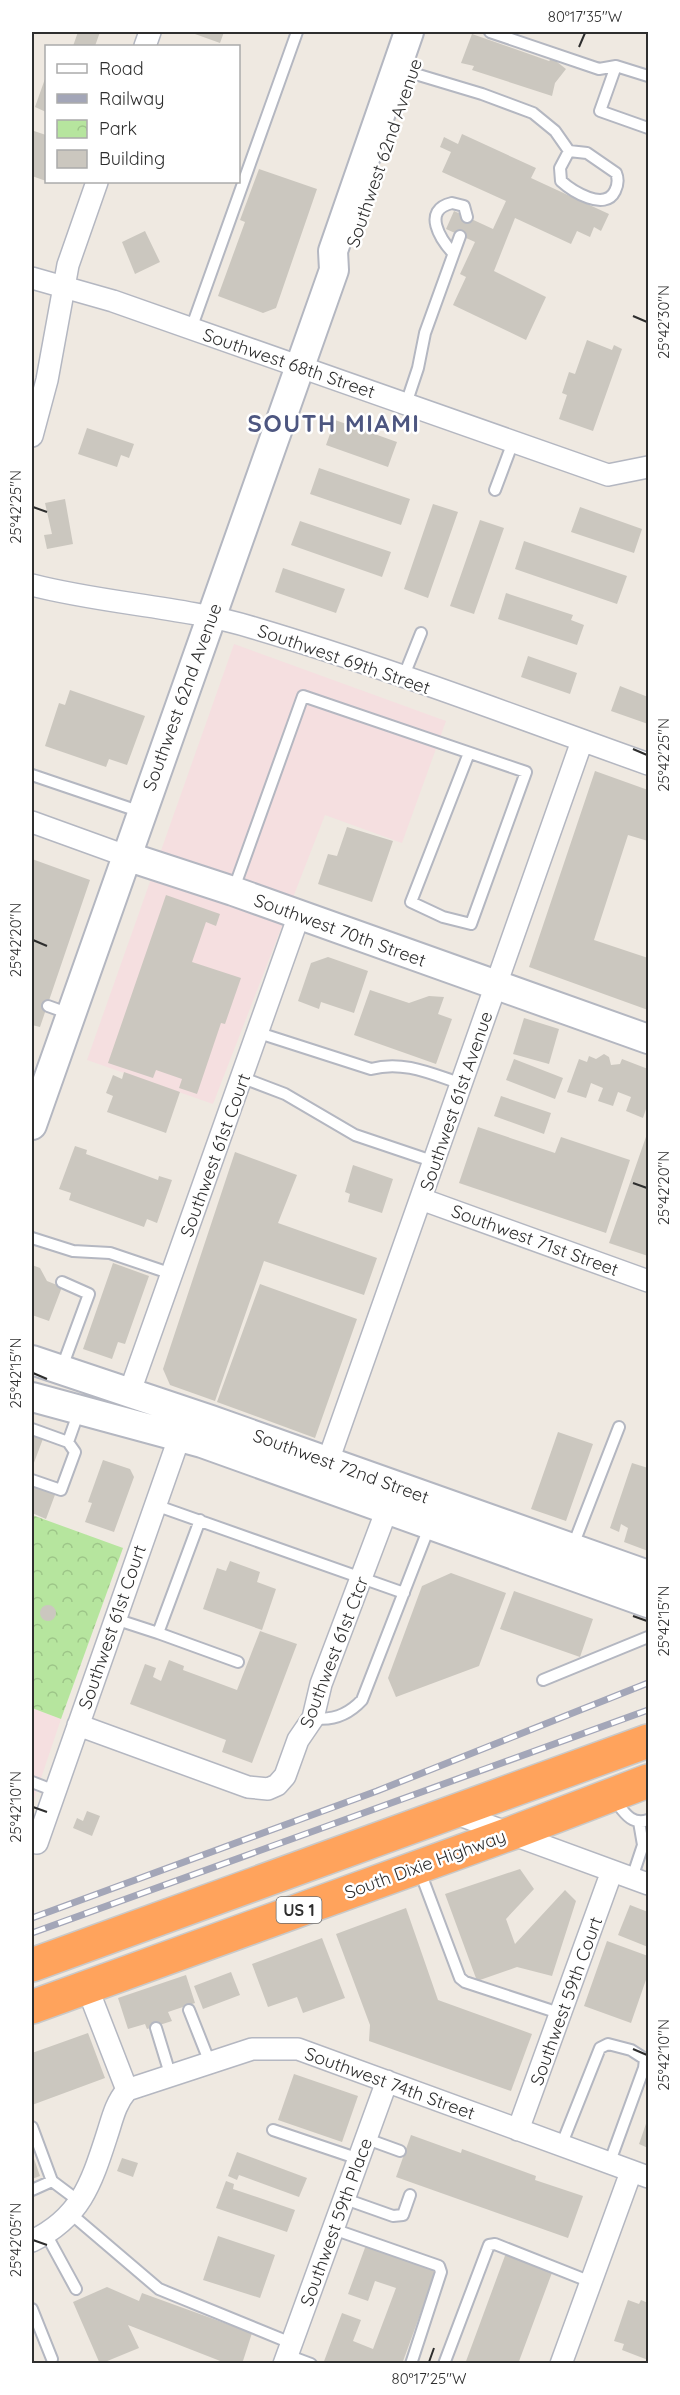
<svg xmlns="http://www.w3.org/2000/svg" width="680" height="2395" font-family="Quicksand,sans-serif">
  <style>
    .medical { fill: #f5dfe0 }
    .park { fill: url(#park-crowns) }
    .building { fill: #cbc7bf }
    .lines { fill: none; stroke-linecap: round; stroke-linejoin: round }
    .lane-casing { stroke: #b4b7c1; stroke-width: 14 }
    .street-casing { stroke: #b4b7c1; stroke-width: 24 }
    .secondary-casing { stroke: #b4b7c1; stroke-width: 32 }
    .highway-casing { stroke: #c9c9c9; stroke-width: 36 }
    .lane { stroke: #fff; stroke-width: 10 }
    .street { stroke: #fff; stroke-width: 21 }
    .secondary { stroke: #fff; stroke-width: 28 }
    .highway { stroke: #ffa35c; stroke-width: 33 }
    .rail-casing { stroke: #a3a6b8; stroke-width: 7 }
    .rail { stroke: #fff; stroke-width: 4.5; stroke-dasharray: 14; stroke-linecap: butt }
    .ticks { fill: none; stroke: #2e2e2e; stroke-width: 2 }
    .labels { text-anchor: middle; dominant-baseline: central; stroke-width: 5; stroke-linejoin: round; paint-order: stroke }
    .shield { fill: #fff; stroke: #6d6d6d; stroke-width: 1.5 }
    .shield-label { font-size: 16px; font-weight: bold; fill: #2e2e2e }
    .street-label { font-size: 18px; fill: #2e2e2e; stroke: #fff }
    .district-label { font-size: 24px; font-weight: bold; letter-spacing: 1.5px; fill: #4d5680; stroke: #fff }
    .neatline { fill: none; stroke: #2e2e2e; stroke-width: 2 }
    .ticks-label { font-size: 15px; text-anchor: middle; fill: #2e2e2e }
  </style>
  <defs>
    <pattern id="park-crowns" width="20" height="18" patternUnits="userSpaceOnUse" patternTransform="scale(1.5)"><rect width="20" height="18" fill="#b6e59e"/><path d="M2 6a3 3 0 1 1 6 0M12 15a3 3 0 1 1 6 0" fill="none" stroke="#9dc588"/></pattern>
  </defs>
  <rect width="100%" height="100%" fill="#efe9e1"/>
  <path class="medical" d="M234 644 446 721 402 843 325 815 213 1104 87 1060Z
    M32 1708 61 1719 32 1805Z"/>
  <path class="park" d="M32 1515 123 1548 61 1719 32 1708Z"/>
  <path class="building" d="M78 32H100L95 46H73Z
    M196 32H224L220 43 195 34Z
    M472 34 549 61 552 58 566 69 555 83 552 96 472 70 474 66 461 63Z
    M46 76V112L35 107Z
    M34 131 46 135V181L32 176V132Z
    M462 134 536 168 531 178 609 214 601 231 594 227 590 237 577 231 571 244 515 218 494 271 546 297 526 340 453 305 466 277 460 274 475 242 446 229 454 211 493 229 506 201 442 172 451 152 440 147 444 137 458 144Z
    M259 169 317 189 276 308 263 313 218 296 245 222 240 220Z
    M145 231 160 262 135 274 122 242Z
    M587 340 612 350 614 345 622 349 593 431 559 419 567 395 562 393 569 372 575 374Z
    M335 420 397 442 388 467 326 445Z
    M87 428 134 444 129 458 121 455 117 467 78 454Z
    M319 468 410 499 401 525 310 494Z
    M65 499 73 544 47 549 44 535 52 534 45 503Z
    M433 504 458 512 428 598 404 589Z
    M580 507 642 529 634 553 571 532Z
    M480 520 504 528 474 614 450 606Z
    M300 521 391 552 382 577 291 545Z
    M524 541 627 576 617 604 515 569Z
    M283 568 345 589 336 613 275 592Z
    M506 593 573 615 571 620 584 625 577 645 498 619Z
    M528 656 577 673 570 694 521 677Z
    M620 686 648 697V724L611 711Z
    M70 690 145 716 127 765 109 759 106 767 45 746 59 703 65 705Z
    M595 771 648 790V841L628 835 594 940 648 958V1010L529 967Z
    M347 827 393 841 372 902 318 884 328 854 337 856Z
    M32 859 90 880 40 1027 32 1025Z
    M166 895 220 914 216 926 206 922 192 962 241 978 225 1024 221 1023 197 1094 179 1088 182 1079 156 1070 153 1078 108 1063Z
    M328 957 368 971 354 1013 321 1002 319 1009 298 1001 311 963Z
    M370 990 409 1003 429 996 444 997 438 1014 452 1019 436 1064 354 1035Z
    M524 1018 559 1029 549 1064 513 1054Z
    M604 1054 609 1057 611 1065 620 1064 622 1059 648 1069V1103L643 1118 626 1111 631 1097 618 1092 613 1106 598 1101 603 1088 591 1083 586 1098 567 1092 579 1059 587 1062 589 1056 596 1059Z
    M514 1059 563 1078 555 1099 506 1080Z
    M124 1072 180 1092 166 1133 107 1112 113 1096 106 1093 113 1075 122 1079Z
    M501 1096 551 1113 544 1134 494 1116Z
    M478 1127 555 1153 561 1137 630 1160 606 1233 459 1183Z
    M648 1131V1256L609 1243Z
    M75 1146 87 1150 86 1154 158 1180 159 1176 172 1180 157 1223 147 1219 144 1227 69 1200 71 1193 59 1189Z
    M235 1152 297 1175 278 1223 377 1258 364 1295 264 1261 215 1401 170 1385 163 1369Z
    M353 1165 393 1179 382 1213 348 1202 350 1194 345 1192Z
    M113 1263 149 1276 125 1344 118 1342 112 1359 83 1349Z
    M32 1265 40 1268 47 1281 62 1287 49 1321 32 1315Z
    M260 1284 357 1319 315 1438 217 1402Z
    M32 1431 44 1436 32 1468Z
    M558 1432 593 1444 566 1521 531 1509Z
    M103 1460 130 1469 134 1477 114 1532 85 1522 92 1503 88 1502Z
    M632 1463 648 1468V1551L624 1542 628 1528 621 1524 619 1532 610 1528Z
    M32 1483 56 1492 46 1519 32 1513Z
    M230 1561 260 1572 257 1582 276 1589 262 1630 203 1609 217 1568 226 1571Z
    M451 1573 506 1593 479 1666 396 1697 388 1678 422 1586Z
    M514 1591 593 1619 580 1657 500 1629Z
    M40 1613a8 8 0 1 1 16 0a8 8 0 1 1-16 0Z
    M260 1631 297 1644 252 1763 222 1752 226 1740 130 1704 145 1664 156 1668 153 1677 161 1681 169 1660 184 1666 183 1670 237 1690Z
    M87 1811 100 1816 92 1836 73 1828 77 1818 83 1821Z
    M520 1869 534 1889 506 1919 515 1944 565 1890 576 1901 552 1976 517 1967 477 1981 445 1894Z
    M630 1905 648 1912V1947L618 1935Z
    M406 1908 438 2000 532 2034 511 2091 369 2041 370 2025 336 1934Z
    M322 1938 345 1998 303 2013 297 1997 268 2007 252 1964Z
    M607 1941 648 1956V1974L631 2023 584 2006Z
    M231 1972 240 1995 203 2009 194 1986Z
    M186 1975 195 2003 168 2012 172 2021 147 2029 145 2024 128 2029 118 1998Z
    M88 2033 105 2078 32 2105V2053Z
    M294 2074 358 2096 342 2142 278 2120Z
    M648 2118V2148L639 2144Z
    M411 2135 461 2153 462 2149 536 2176 535 2180 583 2196 568 2238 396 2177Z
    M237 2152 307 2178 299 2197 239 2175 237 2180 228 2176Z
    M32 2153 40 2176 32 2179Z
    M122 2158 138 2163 133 2177 117 2171Z
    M226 2181 234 2184 233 2189 295 2210 287 2232 216 2208Z
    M218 2236 275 2255 260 2298 203 2280Z
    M366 2245 436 2271 402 2364H323L342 2313 361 2320 353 2341 373 2349 396 2288 375 2281 368 2301 348 2294Z
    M506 2253 553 2270 518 2364H465Z
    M107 2287 139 2301 142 2293 252 2333 242 2364H228L128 2325 139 2348 100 2364 73 2302Z
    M628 2300 639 2304 641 2300 648 2303V2360L622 2350 624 2344 614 2341Z"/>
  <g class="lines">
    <defs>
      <path id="lane" d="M490 32 599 69 616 66 648 76
        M616 66 600 111 648 128
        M412 73 482 94 533 113 555 131 569 151 587 153 616 173C619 180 618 185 615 191 605 212 572 191 561 181L560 168 569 151
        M453 253C441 240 421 210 452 203L464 206 467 217
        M191 329 297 32
        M406 404 418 368 425 333 460 236
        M495 490 513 442
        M403 678 421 633
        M32 775 141 812
        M233 891 303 696 526 772 471 924 443 917 411 902 469 753
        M48 1006 70 1014
        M259 1033 371 1069C403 1060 432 1074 462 1084
        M243 1078 285 1094 355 1135 435 1162
        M32 1238 73 1251 110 1253 172 1274
        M61 1370 89 1294 62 1282
        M32 1429 68 1442 75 1452 61 1490 32 1480
        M68 1442 79 1411
        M155 1505 404 1593
        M200 1520 158 1633 238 1662
        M572 1548 619 1427
        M115 1619 158 1633
        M543 1680 648 1637
        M313 1718C332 1721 349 1714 362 1700L430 1525
        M32 1782 55 1791
        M613 1798C623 1810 630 1826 648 1820
        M419 1869 460 1978 465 1982 562 2014
        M632 1878 643 1845 639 1822
        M189 2010 210 2063
        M156 2028 171 2077
        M32 2127 52 2181 80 2202
        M273 2130 359 2159
        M367 2139 400 2151
        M561 2146 600 2048 608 2044 631 2050 645 2059 644 2068 609 2164
        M32 2190 52 2181
        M345 2199 393 2216 403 2215 410 2195
        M71 2214 159 2289 291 2343
        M333 2229 439 2266 441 2272 411 2364
        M46 2234 76 2289
        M32 2309 52 2359
        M287 2355 311 2364
        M444 2364 489 2245 495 2244 591 2282"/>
      <path id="street" d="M145 46 150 32
        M32 278 113 301 608 475 648 467
        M32 436 47 380 68 265 97 182
        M32 585C105 604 182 606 254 628 386 667 519 718 648 764
        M32 822 126 856
        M421 1199 648 1281
        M129 1394 299 915
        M328 1461 582 741
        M78 1725 248 1787 268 1789 277 1785 285 1776 298 1740 313 1718 321 1684 392 1496
        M454 1813 648 1884
        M37 1843 184 1424
        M127 2090 252 2049H298L648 2177
        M518 2130 612 1871
        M32 2241C82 2217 92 2181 108 2132 113 2116 116 2103 127 2090L87 1987
        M284 2364 387 2081
        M561 2364 631 2172"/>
      <path id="secondary" d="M126 856 233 891 648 1039
        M32 1125 334 270 333 251 409 32
        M32 1360 211 1420 648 1575
        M32 1397 202 1443 648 1603"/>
      <path id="highway" d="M32 1965 648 1741
        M32 2007 512 1833 648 1781"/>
    </defs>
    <use href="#lane" class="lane-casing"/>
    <use href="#street" class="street-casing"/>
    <use href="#secondary" class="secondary-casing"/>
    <use href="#highway" class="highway-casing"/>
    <use href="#lane" class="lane"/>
    <use href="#street" class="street"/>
    <use href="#secondary" class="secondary"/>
    <use href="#highway" class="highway"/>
    <defs>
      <path id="rail" d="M32 1918 377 1791 648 1683
        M32 1933 648 1710"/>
    </defs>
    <use href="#rail" class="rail-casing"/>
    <use href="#rail" class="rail"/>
  </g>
  <path class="ticks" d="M579 47 585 33M633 316 647 322M33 507 47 512M633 749 647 755M33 940 47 946M633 1183 647 1188M33 1373 47 1379M633 1616 647 1621M33 1807 47 1812M633 2049 647 2055M33 2240 47 2245M429 2362 434 2348"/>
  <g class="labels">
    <rect class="shield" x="276.5" y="1897" width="45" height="26" rx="4.5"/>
    <g class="shield-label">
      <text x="299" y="1910">US 1</text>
    </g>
    <g class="street-label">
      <text transform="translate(384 153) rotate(-71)">Southwest 62nd Avenue</text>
      <text transform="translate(289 363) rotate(19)">Southwest 68th Street</text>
      <text transform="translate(344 659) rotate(19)">Southwest 69th Street</text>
      <text transform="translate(182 697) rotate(-70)">Southwest 62nd Avenue</text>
      <text transform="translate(340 930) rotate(20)">Southwest 70th Street</text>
      <text transform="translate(456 1101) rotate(-71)">Southwest 61st Avenue</text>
      <text transform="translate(215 1155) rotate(-70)">Southwest 61st Court</text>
      <text transform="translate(535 1240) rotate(20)">Southwest 71st Street</text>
      <text transform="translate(341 1466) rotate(20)">Southwest 72nd Street</text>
      <text transform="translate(112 1627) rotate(-71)">Southwest 61st Court</text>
      <text transform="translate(334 1652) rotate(-69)">Southwest 61st Ctcr</text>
      <text transform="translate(425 1864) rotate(-20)">South Dixie Highway</text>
      <text transform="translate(566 2001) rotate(-70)">Southwest 59th Court</text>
      <text transform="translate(390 2083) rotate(20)">Southwest 74th Street</text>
      <text transform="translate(336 2222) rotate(-70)">Southwest 59th Place</text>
    </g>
    <g class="district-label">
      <text x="334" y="423">SOUTH MIAMI</text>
    </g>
  </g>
  <rect width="680" height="2395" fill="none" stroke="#ffffff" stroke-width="66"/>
  <rect x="45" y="45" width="195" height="138" fill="#ffffff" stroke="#ababab" stroke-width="1.5"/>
  <rect x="57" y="64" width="30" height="9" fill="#ffffff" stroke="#ababab" stroke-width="1.5"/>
  <text x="99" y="75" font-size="18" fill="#2e2e2e">Road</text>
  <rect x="57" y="94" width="30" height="9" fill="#a3a6b8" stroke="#ababab" stroke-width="1.5"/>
  <text x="99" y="105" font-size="18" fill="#2e2e2e">Railway</text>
  <rect x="57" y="120" width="30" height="18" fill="url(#park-crowns)" stroke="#ababab" stroke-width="1.5"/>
  <text x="99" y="135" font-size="18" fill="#2e2e2e">Park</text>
  <rect x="57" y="150" width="30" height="18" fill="#cbc7bf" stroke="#ababab" stroke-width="1.5"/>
  <text x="99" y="165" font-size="18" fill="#2e2e2e">Building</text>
  <rect x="33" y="33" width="614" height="2329" class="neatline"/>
  <g class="ticks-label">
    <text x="585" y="22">80°17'35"W</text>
    <text transform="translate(664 322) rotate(-90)" y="5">25°42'30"N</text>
    <text transform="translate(16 507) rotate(-90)" y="5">25°42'25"N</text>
    <text transform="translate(664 755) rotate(-90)" y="5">25°42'25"N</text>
    <text transform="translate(16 940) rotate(-90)" y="5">25°42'20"N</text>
    <text transform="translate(664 1188) rotate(-90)" y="5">25°42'20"N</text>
    <text transform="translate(16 1373) rotate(-90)" y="5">25°42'15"N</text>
    <text transform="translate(664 1621) rotate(-90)" y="5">25°42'15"N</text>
    <text transform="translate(16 1807) rotate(-90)" y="5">25°42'10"N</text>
    <text transform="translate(664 2055) rotate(-90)" y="5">25°42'10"N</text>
    <text transform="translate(16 2240) rotate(-90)" y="5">25°42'05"N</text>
    <text x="429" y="2384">80°17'25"W</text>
  </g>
</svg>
